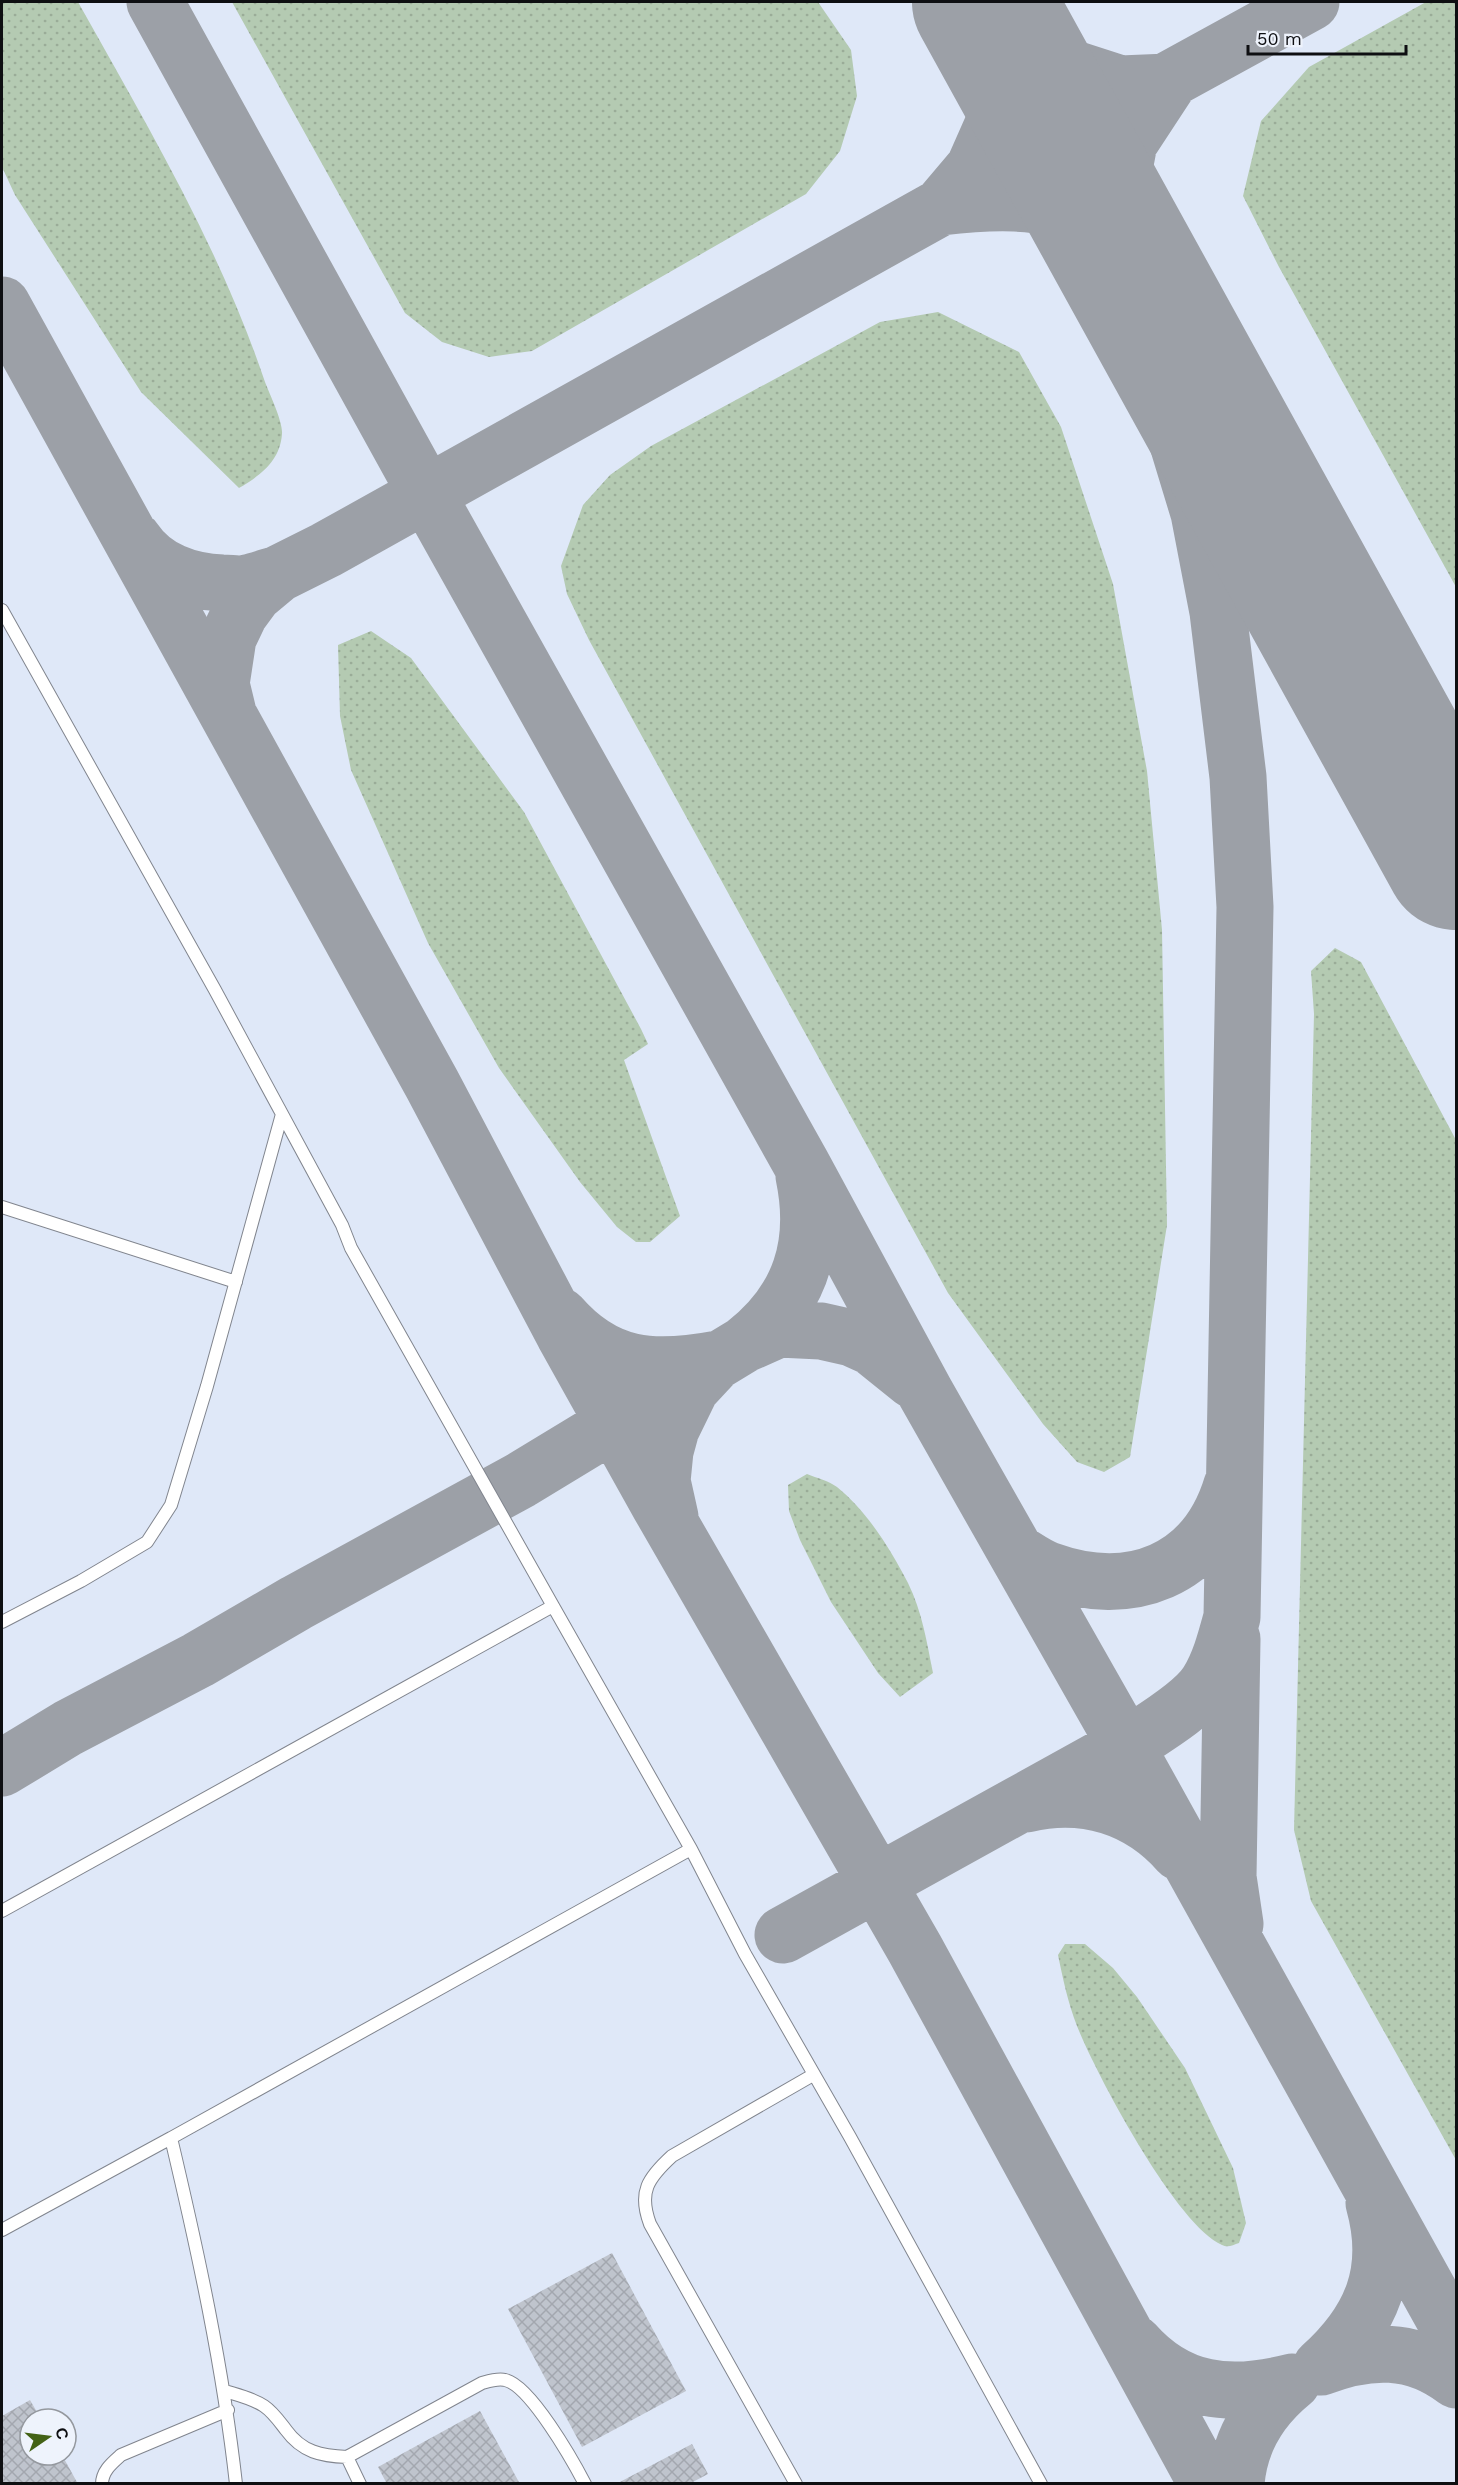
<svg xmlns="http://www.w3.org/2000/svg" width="1458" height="2485" font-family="'Work Sans',sans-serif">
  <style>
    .built { fill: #dfe8f8; fill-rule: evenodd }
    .green { fill: url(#green-dots) }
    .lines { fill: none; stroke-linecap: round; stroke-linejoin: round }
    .taxiway { stroke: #9ca0a7; stroke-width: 57 }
    .runway { stroke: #9ca0a7; stroke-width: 142 }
    .building { fill: url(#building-cross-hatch) }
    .service-casing { stroke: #81858e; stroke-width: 14 }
    .service { stroke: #fff; stroke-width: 12 }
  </style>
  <defs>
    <pattern id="green-dots" width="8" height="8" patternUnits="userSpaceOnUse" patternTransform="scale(1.5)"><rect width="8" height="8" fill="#b4cab2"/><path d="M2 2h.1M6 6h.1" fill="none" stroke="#9aac98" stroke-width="1.8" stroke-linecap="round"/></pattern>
    <pattern id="building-cross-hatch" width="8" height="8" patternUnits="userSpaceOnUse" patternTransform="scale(1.5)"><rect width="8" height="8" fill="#bfc4cd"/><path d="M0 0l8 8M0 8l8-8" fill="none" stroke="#a3a7af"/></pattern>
  </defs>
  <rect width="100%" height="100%" fill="#eef3fc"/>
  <path class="built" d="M2 2H1456V2483L2 2484ZM30 2419H66V2455H30Z"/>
  <path class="green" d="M2 2H78C147 125 220 248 265 382 270 395 283 422 282 434 280 461 261 475 239 488L141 392 15 195 2 167Z
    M232 2H818L851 50 857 96 840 151 806 194 532 351 489 357 442 342 405 313Z
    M1426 2H1456V587L1279 267 1243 196 1261 121 1309 67Z
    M938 312 1019 352 1061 427 1113 584 1147 771 1162 930 1167 1225 1130 1457 1104 1472 1077 1462 1043 1424 948 1293 589 640 567 594 561 566 583 505 610 475 651 446 880 322Z
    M371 631 411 658 524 812 641 1029 648 1044 624 1060 680 1216 650 1242H636L617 1227 580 1182 499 1068 428 943 351 770 340 716 338 645Z
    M1335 948 1361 962 1456 1140V2160L1311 1901 1294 1830 1314 1014 1311 971Z
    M807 1474C817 1478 829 1481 837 1487 867 1511 891 1550 908 1583 922 1611 927 1643 933 1673L900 1697 878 1673 831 1602 800 1540 789 1511 788 1485Z
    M1065 1944H1085L1113 1968 1137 1997 1185 2068 1233 2168 1246 2223 1239 2243C1233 2245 1228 2248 1222 2245 1176 2225 1096 2074 1077 2026 1068 2003 1063 1979 1058 1955Z"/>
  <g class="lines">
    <path class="taxiway" d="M155 2 426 493 802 1165 925 1392 1125 1744 1456 2340
      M991 16 1001 91 993 125 974 168 941 207C984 202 1047 197 1085 221 1101 231 1115 250 1127 264
      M1136 98 1311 2
      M2 305 432 1084 564 1334 660 1506 915 1949 1207 2484
      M134 540C154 570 189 582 223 583 231 583 239 585 247 583 257 581 268 577 278 574L254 594 240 613 228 638 221 684 228 713
      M278 574 326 550 941 207 1064 133
      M560 1316C606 1369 654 1371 718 1359L691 1388 671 1429 665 1451 662 1481 670 1517
      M745 1344 779 1329 821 1331 852 1338 872 1347 913 1380
      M1016 1552C1026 1558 1037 1566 1048 1570 1131 1600 1206 1571 1232 1485
      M1232 1639 1228 1877 1235 1924
      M2 1768 68 1728 198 1660 296 1603 521 1480 745 1344C801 1300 818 1244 804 1176
      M1026 1804C1084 1790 1139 1807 1179 1852
      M783 1935 1139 1738C1159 1725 1195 1703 1208 1682 1220 1663 1226 1639 1232 1617L1245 907 1238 777 1218 612 1199 513 1148 345 1120 226 1121 185 1129 143 1169 82 1121 84 1056 63 1025 46 976 2
      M1374 2203C1393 2271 1372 2321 1321 2367 1369 2349 1413 2347 1456 2380
      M1134 2343C1178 2393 1230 2398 1292 2382 1260 2408 1239 2442 1236 2484"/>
    <path class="runway" d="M983 2 1456 859"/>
  </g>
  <path class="building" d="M612 2253 686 2391 582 2447 508 2309Z
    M30 2400 41 2419H30V2455H62L78 2484H2V2416Z
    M480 2411 520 2484H387L378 2467Z
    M692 2444 708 2474 689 2484H616Z"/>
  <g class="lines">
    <defs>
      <path id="service" d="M2 610 215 990 342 1225 351 1248 553 1606 2 1911
        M2 1207 236 1282
        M553 1606 691 1849 745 1954 850 2137 1041 2484
        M2 1622 81 1581 147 1542 171 1505 207 1386 282 1114
        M171 2138 691 1849
        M2 2230 171 2138C198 2252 223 2367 236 2484
        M225 2391C238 2395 252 2398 264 2406 273 2412 279 2421 286 2430 302 2452 321 2456 347 2457L482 2383C489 2381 498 2378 505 2380 530 2385 573 2461 585 2484
        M347 2457 360 2484
        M102 2484C102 2471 112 2463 121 2455L228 2410
        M796 2484 650 2224C638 2192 648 2178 672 2156L813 2075"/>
    </defs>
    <use href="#service" class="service-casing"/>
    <use href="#service" class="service"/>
  </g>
  <rect width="1458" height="2485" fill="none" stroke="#0e0f12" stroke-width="6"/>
  <g transform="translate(48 2437) rotate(76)"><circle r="28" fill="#eef3fc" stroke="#94989e" stroke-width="1.5"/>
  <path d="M0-4.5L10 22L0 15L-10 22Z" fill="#436216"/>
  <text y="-9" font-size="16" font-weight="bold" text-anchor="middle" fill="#0e0f12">С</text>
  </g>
  <path d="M1248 45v9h158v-9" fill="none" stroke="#0e0f12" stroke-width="3"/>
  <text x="1257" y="45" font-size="18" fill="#0e0f12" stroke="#eef3fc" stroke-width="4.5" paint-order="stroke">50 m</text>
</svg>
